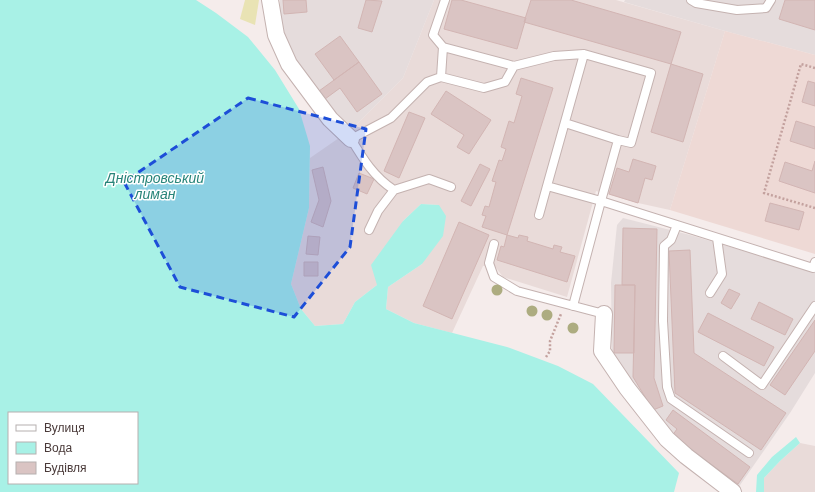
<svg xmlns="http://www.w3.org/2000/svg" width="815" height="492" font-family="Helvetica,sans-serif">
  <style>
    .residential { fill: #e9dbd9 }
    .industrial { fill: #e5dcdc }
    .education { fill: #eed9d5 }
    .green { fill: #e9e3b4 }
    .water { fill: #a8f1e6; fill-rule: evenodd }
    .building { fill: #dac4c3; stroke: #d2b5b3 }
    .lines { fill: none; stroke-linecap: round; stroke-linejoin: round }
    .lane-casing { stroke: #c4b2b0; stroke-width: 10 }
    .street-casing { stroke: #c4b2b0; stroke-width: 18 }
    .path { stroke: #c3a19e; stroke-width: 2.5; stroke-dasharray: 2 2; stroke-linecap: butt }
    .lane { stroke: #fff; stroke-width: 8 }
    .street { stroke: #fff; stroke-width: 16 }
    .tree { fill: #adac80 }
    .marked { fill: #1d4ed8; fill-opacity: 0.2; stroke: #1d4ed8; stroke-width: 3; stroke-dasharray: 8 5; stroke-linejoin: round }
    .labels { text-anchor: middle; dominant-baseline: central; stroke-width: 3; stroke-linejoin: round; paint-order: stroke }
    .water-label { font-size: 14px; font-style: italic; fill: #278479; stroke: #fff }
  </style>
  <rect width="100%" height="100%" fill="#f5eceb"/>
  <path class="residential" d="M434 0H616L725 31 670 210 638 203 596 191 567 297 503 277 494 265 483 266 452 333 414 323 386 309 388 287 422 264 439 205 421 204 403 221 377 285 355 302 343 324 315 326 301 309 291 284 309 208 310 158 352 129 403 78Z
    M800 443 815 446V492H764V478L780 461Z"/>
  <path class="industrial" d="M280 0H434L403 78 352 129 325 102 288 49 280 15Z
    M625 0H815V55L725 31 624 2Z
    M623 218 690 235 815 272V373L790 413 738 488 672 437 612 355 611 283 617 225Z"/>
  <path class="education" d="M725 31 815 55V254L670 210Z"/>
  <path class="green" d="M245 0H259L255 25 240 19Z"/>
  <path class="water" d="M0 0H196L216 13 248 37 275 70 299 109 310 146 309 208 291 284 301 309 315 326 343 324 355 302 377 285 371 265 403 221 421 204 439 205 446 216 443 236 422 264 388 287 386 309 414 323 507 347 558 366 593 384 679 473 674 492H0ZM9 413H137V483H9Z
    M796 437 800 443 780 461 764 478V492H756L757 475 772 457Z"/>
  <path class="building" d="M283 0H306L307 12 284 14Z
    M366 0 382 1 372 32 358 28Z
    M452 0H461L526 18 517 49 444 29Z
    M531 0H571L681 32 671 64 524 22Z
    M785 0H815V30L779 19Z
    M340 36 359 62 334 80 315 54Z
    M359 62 382 94 357 112 340 88 325 99 319 91Z
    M671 64 703 74 683 142 651 132Z
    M521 78 553 88 507 235 482 227 486 216 482 215 485 206 489 207 496 182 492 181 499 160 502 161 506 149 501 147 509 121 514 123 522 96 516 94Z
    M808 81 815 83V106L802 102Z
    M446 91 491 120 469 154 457 147 464 135 431 114Z
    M409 112 425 118 399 178 384 171Z
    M796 121 815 127V149L790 141Z
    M633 159 656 166 652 180 645 178 638 203 609 194 617 168 629 172Z
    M815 161V193L779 181 785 162 812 171Z
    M480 164 490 169 471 206 461 201Z
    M323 167 331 201 323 227 311 222 319 200 312 170Z
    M359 173 374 179 367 194 353 188Z
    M770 203 804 212 799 230 765 221Z
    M459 222 489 235 452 319 423 306Z
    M623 228 657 229 654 378 663 406 653 410 633 377 635 285H622Z
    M507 235 518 238 519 235 528 237 527 241 553 249 554 245 562 247 560 252 575 256 567 282 497 260 501 246 504 247Z
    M308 236 320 237 318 255 306 254Z
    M690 250 694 353 786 413 761 450 675 393 669 251Z
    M304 262H318V276H304Z
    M615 285H635L634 353H614Z
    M729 289 740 294 731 309 721 303Z
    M759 302 793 319 785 335 751 319Z
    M708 313 774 347 764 366 698 332Z
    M815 320V351L785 395 770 385Z
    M673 410 750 467 738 484 672 436 677 429 666 420Z"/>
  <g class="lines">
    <defs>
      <path id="lane" d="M445 0 433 35 443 47 514 66 554 56 584 54 651 73 631 143 618 140 601 201 547 186 539 215
        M691 0 696 3 737 10 766 8 771 0
        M441 77 443 47
        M565 123 618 140
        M547 186 584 54
        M451 187 429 179 394 190C374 177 363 159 351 139L391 118 427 82 441 77 484 88 505 82 514 66
        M677 225 671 240 664 246 663 321 667 387 671 399 749 453
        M369 230 378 211 394 190
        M494 244 489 263 494 277 517 291 604 314
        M710 293 722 274 717 238
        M573 306 601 201 813 268 815 262
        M723 356 762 385 815 306"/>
      <path id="street" d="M270 0 276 35 289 64 330 119 351 139
        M604 314 602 351 627 388 667 439 686 456 733 492"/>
    </defs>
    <use href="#lane" class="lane-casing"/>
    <use href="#street" class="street-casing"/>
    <path class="path" d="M815 68 801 64 764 193 815 208
      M546 357 550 351V341L561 314"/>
    <use href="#lane" class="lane"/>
    <use href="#street" class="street"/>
  </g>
  <g class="tree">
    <circle cx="497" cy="290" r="5.5"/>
    <circle cx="532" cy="311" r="5.5"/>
    <circle cx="547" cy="315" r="5.5"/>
    <circle cx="573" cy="328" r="5.5"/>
  </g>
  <path class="marked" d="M248 98 366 129 350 247 294 317 180 287 124 182Z"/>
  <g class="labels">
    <g class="water-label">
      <text x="155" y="178">Дністровський<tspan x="155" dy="16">лиман</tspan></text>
    </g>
  </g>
  <rect x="8" y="412" width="130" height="72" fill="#ffffff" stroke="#b6b0af"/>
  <rect x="16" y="425" width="20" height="6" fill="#ffffff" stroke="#b6b0af"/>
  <text x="44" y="432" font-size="12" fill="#493938">Вулиця</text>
  <rect x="16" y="442" width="20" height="12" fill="#a8f1e6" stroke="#b6b0af"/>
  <text x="44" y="452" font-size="12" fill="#493938">Вода</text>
  <rect x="16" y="462" width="20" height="12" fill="#dac4c3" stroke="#b6b0af"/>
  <text x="44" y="472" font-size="12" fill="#493938">Будівля</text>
</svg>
